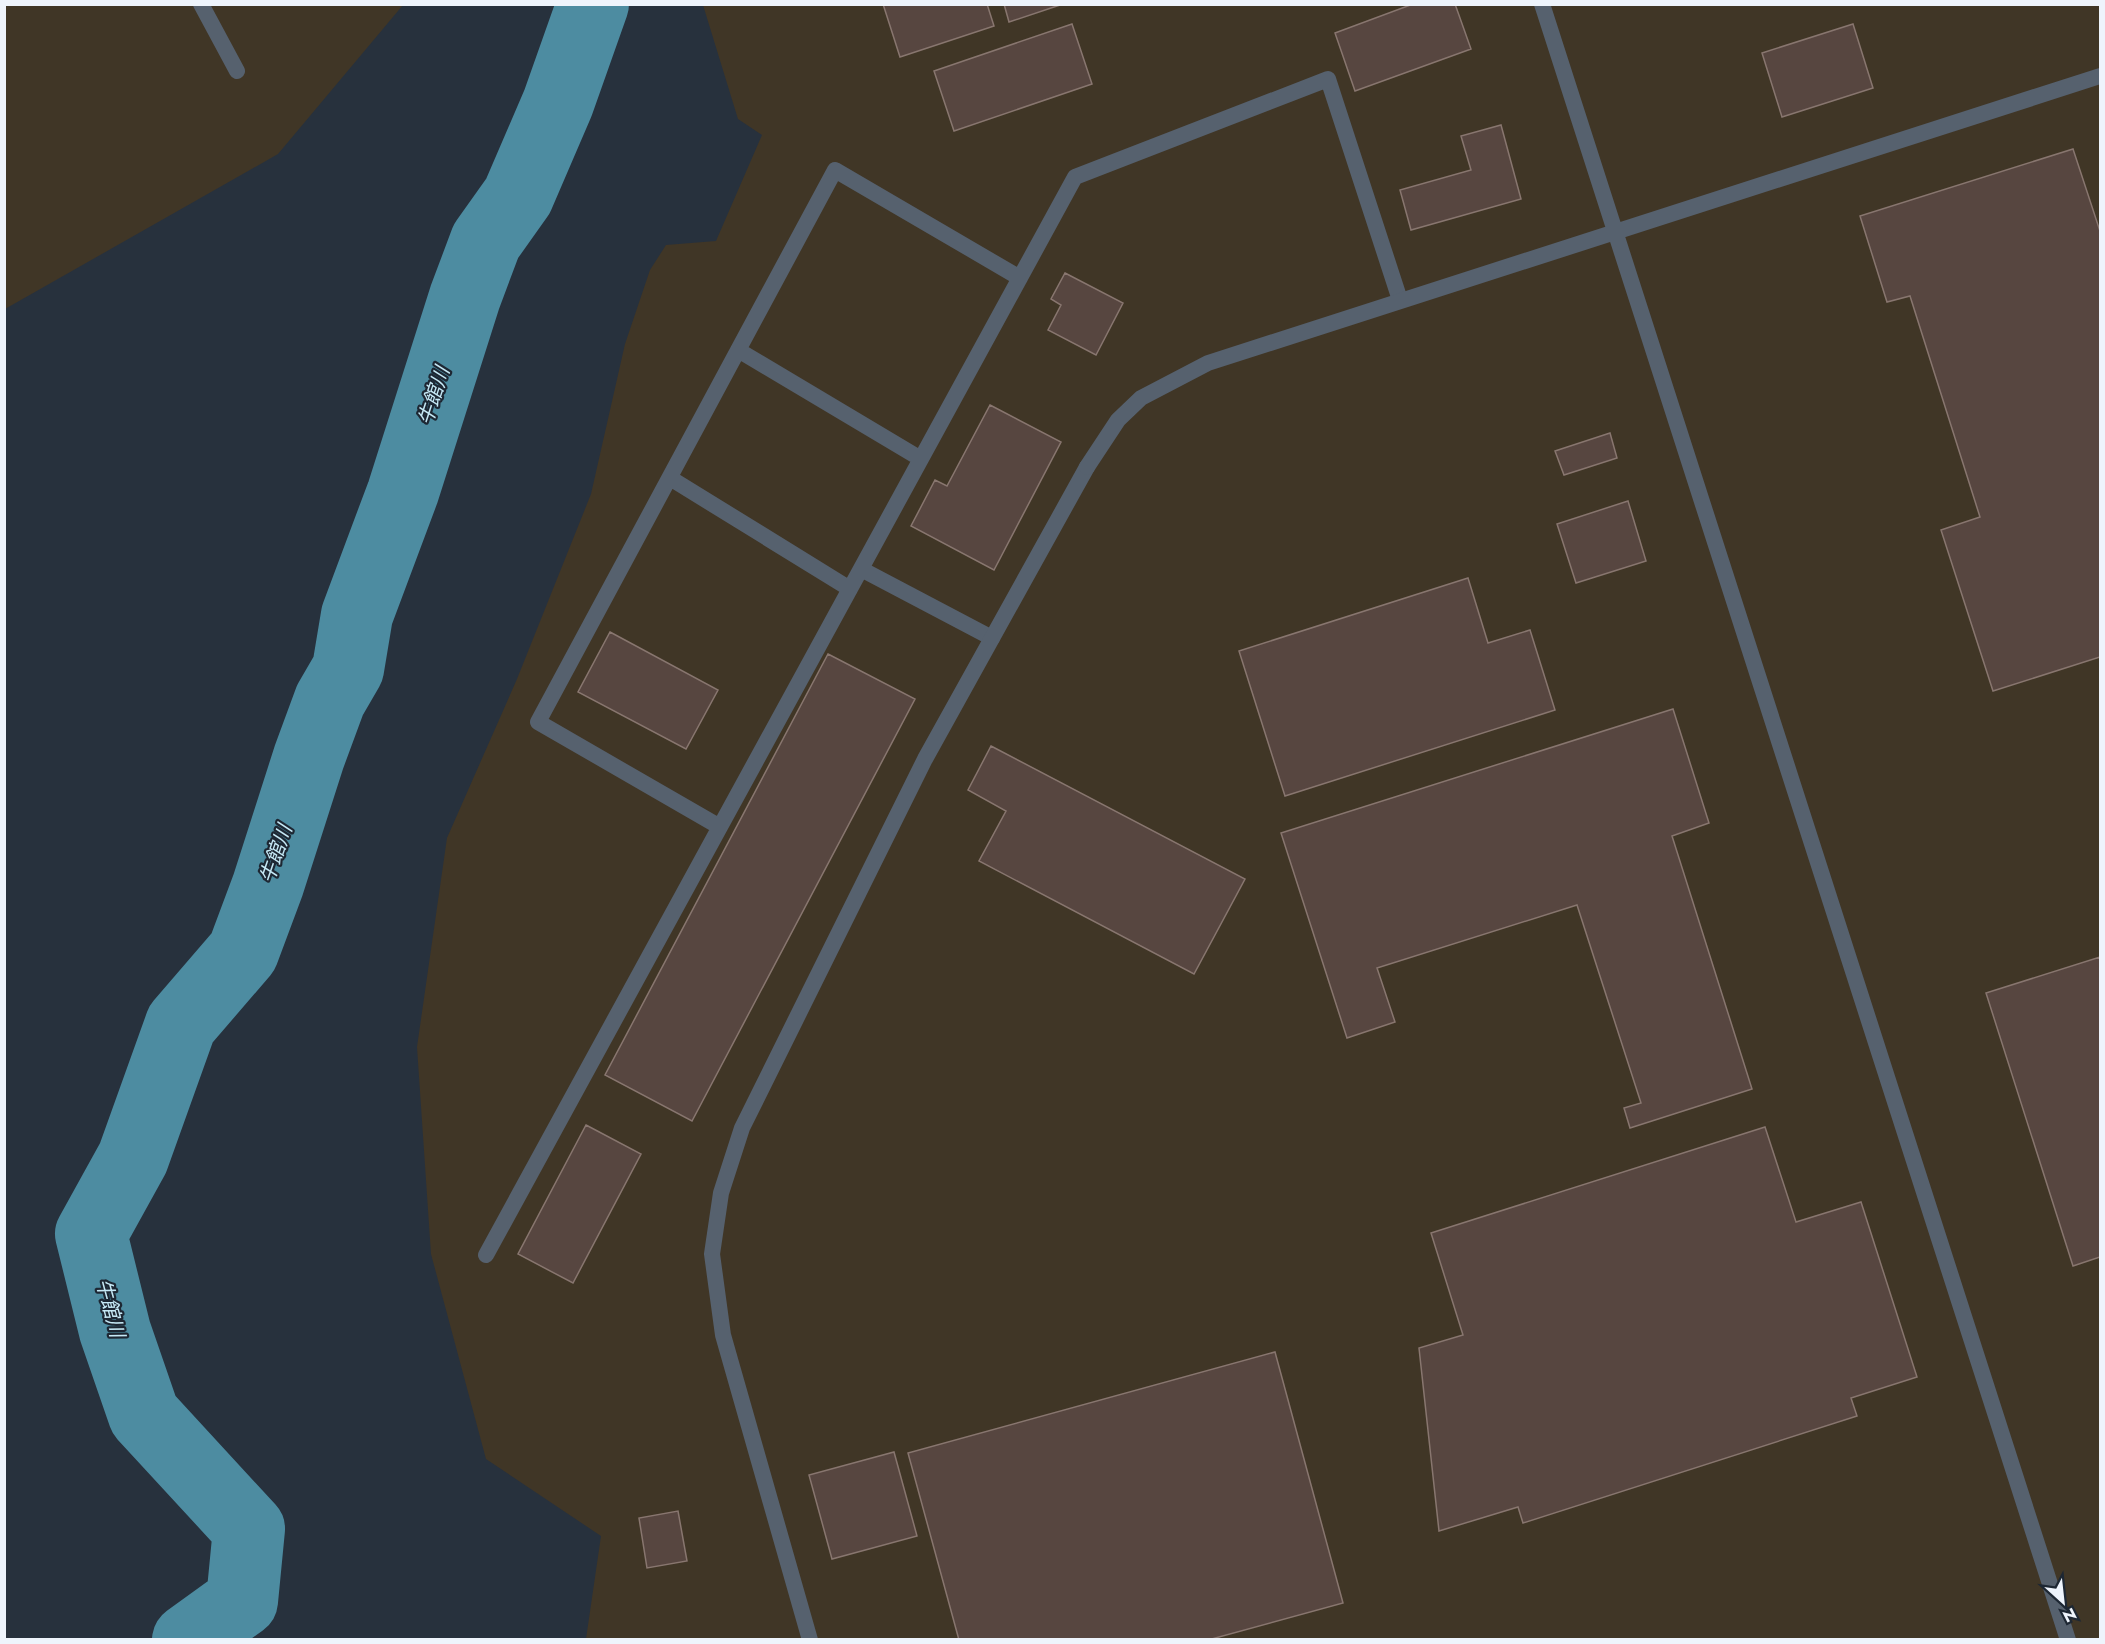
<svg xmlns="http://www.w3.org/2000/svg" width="2105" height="1644" font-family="Jost,'Noto Sans JP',sans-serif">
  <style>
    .industrial { fill: #403626 }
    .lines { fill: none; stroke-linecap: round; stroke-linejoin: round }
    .river { stroke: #4d8ca1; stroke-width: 72 }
    .building { fill: #574640; stroke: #88766f; stroke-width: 1.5 }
    .service { stroke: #56616e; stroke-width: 16 }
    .minor { stroke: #56616e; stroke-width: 16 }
    .tertiary { stroke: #56616e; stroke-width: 16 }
    .labels { text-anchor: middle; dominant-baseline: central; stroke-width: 4.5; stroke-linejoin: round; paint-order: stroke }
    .water-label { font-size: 20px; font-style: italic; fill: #c6e9f6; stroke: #1d2733 }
  </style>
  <rect width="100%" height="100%" fill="#27313d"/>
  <path class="industrial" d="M5 5H403L278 154 5 309Z
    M703 5H2100V1639H586L601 1536 486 1459 431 1254 417 1047 447 838 517 679 591 494 625 344 650 270 666 245 716 241 762 135 738 119Z"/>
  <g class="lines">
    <path class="river" d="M188 1640 242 1601 249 1529 144 1415 115 1331 91 1234 133 1158 181 1024 243 952 268 885 309 757 330 700 348 669 357 615 403 492 465 297 486 241 518 196 558 103 593 4"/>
  </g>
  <path class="building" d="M883 4H987L994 26 900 57Z
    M1004 4H1063L1009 22Z
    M1413 4H1455L1471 49 1355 91 1335 33Z
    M1072 24 1092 84 954 131 934 71Z
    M1853 24 1873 88 1782 117 1762 53Z
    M1501 125 1521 199 1411 230 1400 190 1471 170 1461 136Z
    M2073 149 2100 231V657L1993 691 1941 530 1980 517 1910 296 1887 302 1860 216Z
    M1065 273 1123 303 1096 355 1048 330 1061 305 1051 299Z
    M990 405 1061 442 994 570 911 526 935 480 947 486Z
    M1610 433 1617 458 1564 475 1555 451Z
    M1628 501 1646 561 1576 583 1557 524Z
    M1468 578 1488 643 1530 630 1555 710 1285 796 1239 651Z
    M610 632 718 690 686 749 578 692Z
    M828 654 915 699 692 1121 605 1075Z
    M1673 709 1709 823 1672 836 1752 1089 1630 1128 1624 1108 1641 1103 1577 905 1377 968 1395 1022 1347 1038 1281 833Z
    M991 746 1245 879 1194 974 979 861 1006 811 968 790Z
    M2100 957V1257L2073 1266 1986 993Z
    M586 1125 641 1154 573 1283 518 1254Z
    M1765 1127 1796 1222 1861 1202 1917 1377 1851 1398 1857 1416 1523 1523 1518 1507 1439 1531 1419 1348 1463 1335 1431 1233Z
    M1275 1352 1343 1603 1208 1640H959L908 1453Z
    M894 1452 917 1536 832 1559 809 1475Z
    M678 1511 687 1561 647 1568 639 1518Z"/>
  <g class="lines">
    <path class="service" d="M201 4 237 71
      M738 350 921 459
      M670 478 850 589
      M861 569 992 638
      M720 827 538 722 835 170 1020 278
      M486 1255 1075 177 1328 79 1400 300"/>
    <path class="minor" d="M810 1640 723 1335 712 1254 721 1193 742 1128 925 759 1087 467"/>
    <path class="tertiary" d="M1542 4 2068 1640
      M1087 467 1118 420 1141 398 1208 363 2100 76"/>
  </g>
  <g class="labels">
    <g class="water-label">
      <text transform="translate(434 396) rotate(-72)">牛館川</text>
      <text transform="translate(276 854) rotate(-71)">牛館川</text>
      <text transform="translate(110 1308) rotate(75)">牛館川</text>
    </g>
  </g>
  <rect width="2105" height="1644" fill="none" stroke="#eef4fc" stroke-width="12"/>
  <g transform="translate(2063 1602) rotate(153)" stroke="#1d2733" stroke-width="4.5" paint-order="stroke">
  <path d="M0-4.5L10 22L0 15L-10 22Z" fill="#eef4fc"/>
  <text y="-9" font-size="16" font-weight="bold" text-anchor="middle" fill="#eef4fc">N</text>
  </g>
</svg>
